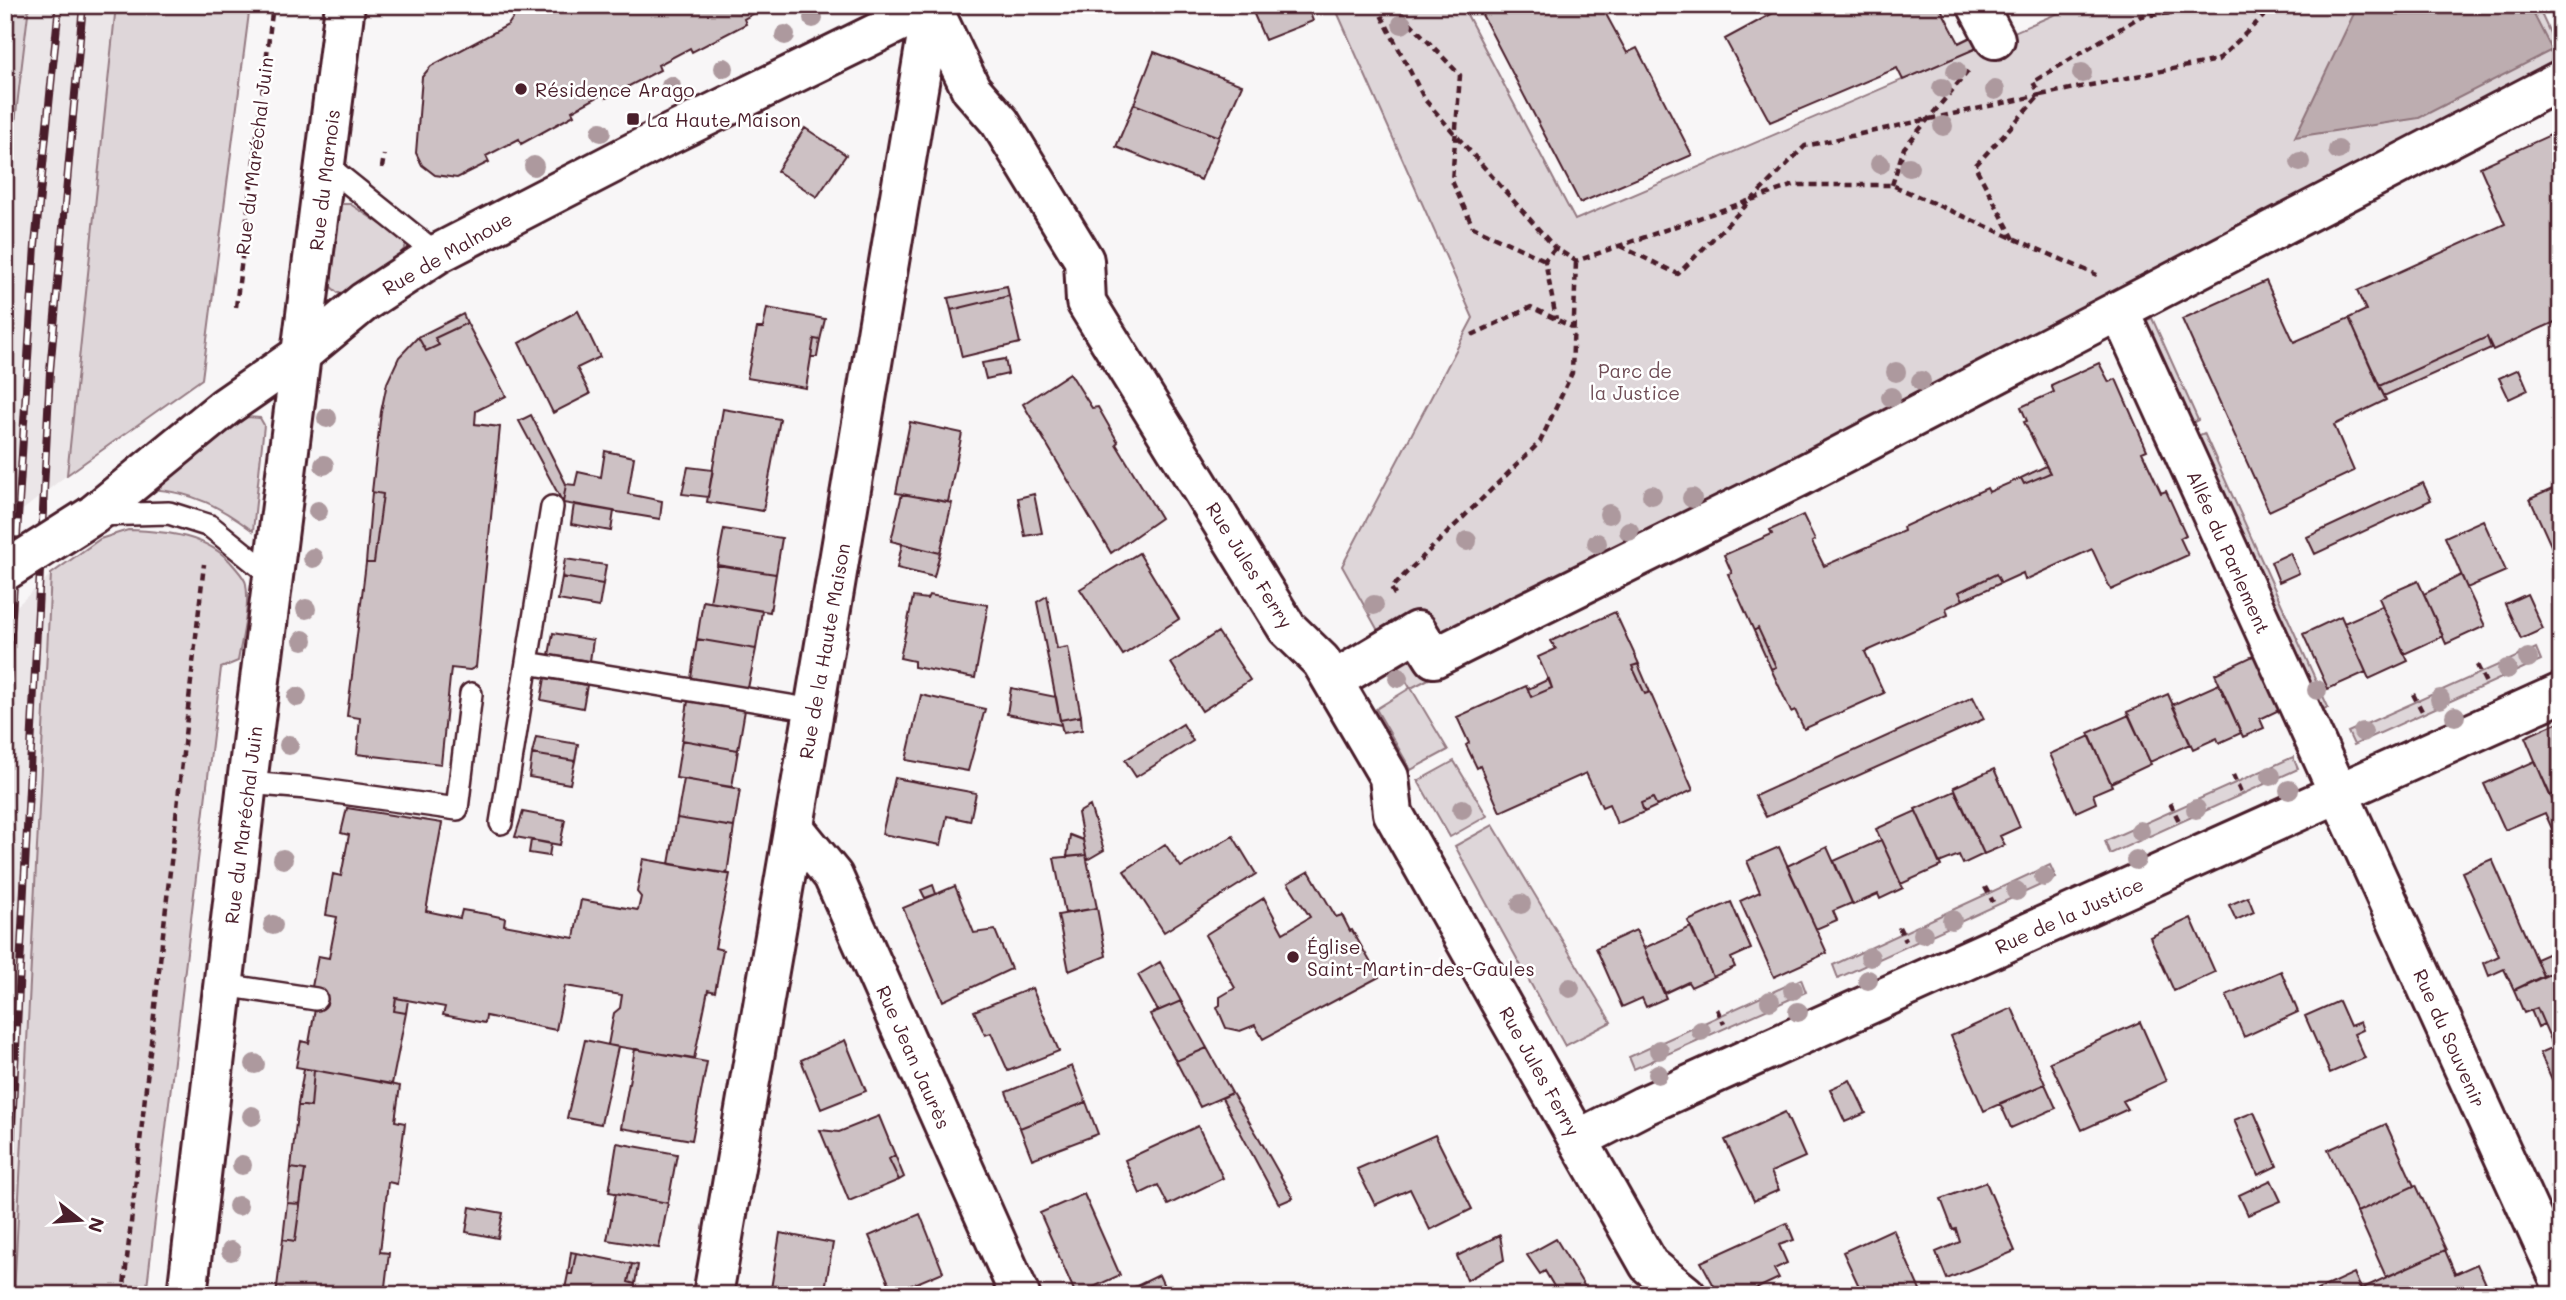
<svg xmlns="http://www.w3.org/2000/svg" width="2566" height="1300" font-family="Mali,sans-serif">
  <style>
    .built { fill: #ebe6e8 }
    .green { fill: #ded6d9; stroke: #947a82; stroke-width: 2 }
    .water { fill: #bdadb0; stroke: #8f747b; stroke-width: 2 }
    .building { fill: #cdc1c4; stroke: #4a1f2b; stroke-width: 2 }
    .lines { fill: none; stroke-linecap: round; stroke-linejoin: round }
    .lane-casing { stroke: #4a1f2b; stroke-width: 26 }
    .street-casing { stroke: #4a1f2b; stroke-width: 44 }
    .secondary-casing { stroke: #4a1f2b; stroke-width: 44 }
    .path { stroke: #4a1f2b; stroke-width: 4.5; stroke-dasharray: 7 5; stroke-linecap: butt }
    .lane { stroke: #fff; stroke-width: 21 }
    .street { stroke: #fff; stroke-width: 38 }
    .secondary { stroke: #fff; stroke-width: 38 }
    .rail-casing { stroke: #4a1f2b; stroke-width: 8 }
    .rail { stroke: #fff; stroke-width: 5; stroke-dasharray: 16; stroke-linecap: butt }
    .street-bridge-casing { stroke: #4a1f2b; stroke-width: 44; stroke-linecap: butt }
    .street-bridge { stroke: #fff; stroke-width: 38 }
    .tree { fill: #ad999e }
    .poi-dot { fill: #4a1f2b; stroke: #fff; stroke-width: 2.5 }
    .labels { text-anchor: middle; dominant-baseline: central; stroke-width: 5; stroke-linejoin: round; paint-order: stroke }
    .poi-label { font-size: 19px; fill: #4a1f2b; stroke: #fff; text-anchor: start }
    .street-label { font-size: 19px; fill: #4a1f2b; stroke: #fff }
    .park-label { font-size: 19px; fill: #6f4d56; stroke: #fff }
  </style>
  <rect width="100%" height="100%" fill="#f8f6f7"/>
  <filter id="ink" filterUnits="userSpaceOnUse"><feTurbulence type="fractalNoise" baseFrequency=".0143" numOctaves="2"/><feDisplacementMap in="SourceGraphic" scale="14" xChannelSelector="R" yChannelSelector="G"/><feConvolveMatrix kernelMatrix="1 2 1 2 8 2 1 2 1" color-interpolation-filters="sRGB"/></filter>
  <g filter="url(#ink)">
    <path class="built" d="M29 5H116L67 475 5 524V243L14 131Z
      M51 574 14 1295H5V617Z"/>
    <path class="green" d="M5 5H29L14 131 5 243Z
      M116 5H250L202 379 67 475Z
      M1334 5H1462L1575 220 2077 5H2537L2561 57V102L1411 688 1448 750 1411 770 1376 709 1410 688 1342 566 1473 318Z
      M341 204H350L402 238 406 245C400 260 355 292 338 293L330 286C328 264 332 225 341 204Z
      M2152 318 2198 420 2182 428 2135 325Z
      M247 417 260 418 264 425 253 531C219 506 195 493 152 489Z
      M2204 433 2328 707 2312 715 2187 441Z
      M128 530C166 531 209 535 234 566 239 572 245 578 246 584 250 609 242 637 238 661L221 668 146 1295H14L51 574 100 539Z
      M2536 648 2541 660 2354 745 2348 732Z
      M2293 757 2298 769 2110 854 2105 841Z
      M1454 761 1487 816 1450 837 1418 781Z
      M1493 825 1611 1022 1565 1046 1455 846Z
      M2050 865 2056 878 1838 978 1833 965Z
      M1801 979 1806 992 1634 1069 1629 1057Z"/>
    <path class="water" d="M2358 5H2529L2552 50 2419 118 2295 137Z"/>
    <path class="building" d="M533 5 540 7 769 5 744 19 746 24 692 52 690 48 658 65 660 70 606 98 603 94 572 111 574 115 521 144 519 139 486 156 489 162 457 178 435 175 422 165 416 153 422 77 431 66 508 25 517 12 525 16Z
      M1250 5H1307L1313 21 1265 40Z
      M1477 5H1601L1627 53 1637 48 1692 155 1580 203Z
      M1788 5H1939L1959 43 1971 37 1977 48 1903 80 1897 68 1770 122 1725 39Z
      M1154 52 1242 85 1219 137 1134 104Z
      M1134 104 1219 137 1201 180 1116 147Z
      M805 128 846 155 817 197 777 171Z
      M2561 130V329L2557 321 2493 350 2487 337 2379 386 2349 318 2366 310 2357 291 2505 224 2480 167Z
      M2266 281 2294 342 2349 318 2386 400 2334 425 2354 471 2269 511 2182 319Z
      M1007 286 1009 296 951 310 948 298Z
      M1009 296 1020 343 962 357 951 310Z
      M767 308 825 319 820 340 814 339 806 388 747 378 757 328H763Z
      M578 311 600 357 577 368 590 394 553 413 519 343Z
      M463 314 467 323 435 338 439 345 426 351 418 337Z
      M467 323 506 396 476 411 475 424 500 427 476 667 470 670 451 668 441 764 357 754 360 718 347 716 366 563H374L383 494 372 492 381 412 387 383 399 357 418 337 426 351 439 345 435 338Z
      M2487 337 2491 348 2384 396 2379 386Z
      M814 339 820 340 817 357H811Z
      M1005 359 1008 374 986 379 982 363Z
      M2099 363 2109 382 2116 379 2147 450 2142 452 2161 493 2166 491 2186 535 2180 538 2188 555 2111 590 2092 549 2025 580 2023 573 2001 583 1996 574 1988 578 1959 592 1963 600 1946 608 1948 615 1865 652 1884 693 1804 729 1795 710 1791 712 1771 669 1776 667 1758 628 1754 631 1728 574 1732 573 1724 555 1772 534 1770 530 1803 515 1815 540 1812 542 1824 566 1904 531 1903 527 1987 488 1989 492 2021 478 2024 484 2050 473 2024 422 2027 421 2021 407 2054 392 2051 385Z
      M2519 369 2528 390 2509 399 2499 378Z
      M1070 373 1092 408 1098 407 1118 442 1116 444 1161 518 1111 553 1023 404Z
      M723 409 780 419 763 511 707 502Z
      M531 415 566 484 563 503 519 421Z
      M910 422 962 433 948 502 896 493Z
      M605 451 634 457 628 494 662 501 660 519 563 503 566 484 575 485 578 472 601 477Z
      M2046 466 2050 473 2024 484 2021 478Z
      M688 467 713 470 708 497 682 494Z
      M2423 483 2431 500 2315 554 2307 537Z
      M2561 485V547L2553 550 2530 499Z
      M372 492 383 494 374 563H366Z
      M902 494 952 503 940 553 891 541Z
      M1034 494 1042 533 1025 536 1018 498Z
      M574 504 614 511 611 531 571 524Z
      M2483 520 2506 571 2467 588 2445 537Z
      M724 529 782 538 776 574 717 565Z
      M902 544 940 553 934 577 897 568Z
      M1139 553 1179 619 1123 655 1080 589Z
      M2290 553 2299 573 2279 582 2271 562Z
      M565 559 606 565 603 584 562 577Z
      M717 565 776 574 770 612 710 602Z
      M1996 574 2001 583 1963 600 1959 592Z
      M2461 575 2485 626 2446 644 2424 594Z
      M562 577 603 584 599 607 558 600Z
      M2418 581 2443 636 2404 654 2379 598Z
      M2527 594 2543 629 2521 639 2505 604Z
      M929 595 988 605 975 678 914 667V661L900 658 913 597 927 599Z
      M1047 596 1057 649 1068 647 1081 716 1060 720 1037 602Z
      M703 601 762 611 756 649 697 639Z
      M2382 606 2408 661 2369 679 2344 623Z
      M1615 612 1639 664 1632 666 1645 694 1650 692 1693 790 1657 806 1653 798 1641 803 1644 812 1617 824 1609 804 1602 807 1586 773 1500 812 1480 766 1477 768 1466 745 1469 743 1457 717 1526 686 1531 697 1552 688 1538 657 1556 649 1551 641Z
      M2341 616 2366 672 2328 689 2303 634Z
      M1758 628 1776 667 1771 669 1754 631Z
      M1218 632 1250 680 1202 711 1171 663Z
      M553 633 593 640 590 661 549 655Z
      M697 639 756 649 748 688 691 678Z
      M2255 655 2279 710 2260 719 2264 728 2243 737 2215 674Z
      M1638 664 1650 692 1645 694 1632 666Z
      M545 678 587 685 583 708 541 700Z
      M1549 679 1552 688 1531 697 1528 689Z
      M2219 684 2241 733 2219 743 2217 738 2193 749 2172 705Z
      M1011 688 1056 697 1061 725 1007 714Z
      M2168 694 2190 744 2150 762 2127 712Z
      M921 695 985 709 968 771 906 760Z
      M1973 697 1984 719 1766 817 1755 796Z
      M688 701 745 710 738 750 682 740Z
      M2129 715 2151 764 2111 783 2088 733Z
      M1081 716 1082 730 1063 733 1060 720Z
      M2561 721V791L2550 796 2525 737Z
      M1183 724 1193 741 1136 777 1125 760Z
      M2090 736 2112 786 2093 794 2096 803 2076 812 2050 754Z
      M536 737 578 744 575 761 532 754Z
      M682 740 738 750 732 787 676 778Z
      M532 754 575 761 570 784 529 777Z
      M2535 761 2561 819V841L2558 842 2545 813 2505 830 2484 784Z
      M1994 769 2020 827 2000 836 2005 845 1984 854 1954 787Z
      M895 778 976 793 970 821 947 816 941 845 882 834Z
      M684 779 740 789 734 827 677 818Z
      M1955 791 1984 854 1963 864 1959 855 1939 863 1915 809Z
      M1653 798 1657 806 1644 812 1641 803Z
      M1090 806 1104 850 1087 860 1078 813Z
      M347 808 442 823 426 911 460 918 462 910 486 914 505 918 504 925 574 938 581 900 638 910 641 897 637 892 643 859 730 874 715 948 723 950 715 992 708 990 694 1059 608 1045 614 1013 620 1008 622 995 565 986 556 1030 486 1016 485 1023 443 1015 445 1007 396 998 394 1011 406 1013 392 1084 296 1067 301 1041 309 1043 317 998 310 997 318 956 329 958 337 917 326 915 333 874 341 876 349 835 341 833Z
      M1916 811 1941 866 1901 884 1876 829Z
      M523 812 565 820 560 845 515 837Z
      M677 818 734 827 727 874 669 864Z
      M1070 835 1083 840 1086 855 1067 857Z
      M1233 836 1256 874 1164 932 1124 871 1165 844 1181 867Z
      M531 840 551 844 549 856 529 853Z
      M1881 840 1903 888 1880 899 1878 894 1853 905 1834 861Z
      M1779 847 1827 953 1774 977 1740 901 1760 892 1747 861Z
      M1827 847 1852 903 1833 911 1837 920 1816 929 1787 866Z
      M1086 855 1097 908 1065 913 1054 858Z
      M2492 859 2543 976 2514 990 2504 969 2489 976 2484 963 2499 956 2462 872Z
      M1309 871 1336 917 1342 915 1350 931 1352 930 1379 977 1263 1039 1255 1025 1240 1031 1226 1028 1217 1007 1220 1005V997L1235 988 1205 935 1264 898 1283 933 1310 917 1288 883Z
      M933 885 936 894 925 898 921 890Z
      M955 886 974 933 995 930 1011 969 943 1001 903 908Z
      M2248 897 2254 912 2236 920 2229 905Z
      M1731 902 1751 949 1731 958 1735 967 1713 977 1688 921Z
      M1097 908 1106 956 1069 971 1058 915Z
      M2191 918 2215 972 2174 991 2150 937Z
      M1691 927 1713 977 1691 987 1688 982 1665 993 1644 948Z
      M1636 930 1666 998 1646 1007 1642 998 1622 1007 1596 948Z
      M2561 948V969L2543 976 2536 959Z
      M1160 962 1181 1001 1158 1011 1138 975Z
      M2561 969V1044L2554 1047 2537 1008 2524 1013 2514 990Z
      M2281 971 2298 1012 2244 1037 2226 995Z
      M1032 988 1059 1051 1008 1071 991 1033 985 1035 974 1011Z
      M396 998 408 1000 406 1013 394 1011Z
      M1181 1001 1207 1048 1176 1061 1150 1014Z
      M2339 1001 2350 1026 2360 1022 2363 1030 2354 1034 2365 1058 2330 1073 2305 1016Z
      M2012 1008 2045 1084 1984 1111 1951 1036Z
      M2537 1008 2544 1024 2538 1027 2531 1010Z
      M2140 1022 2166 1081 2123 1101 2128 1109 2082 1130 2050 1062Z
      M585 1040 618 1047 601 1124 567 1118Z
      M845 1040 866 1091 821 1109 801 1060Z
      M2561 1044V1099L2540 1053Z
      M1207 1048 1232 1093 1200 1107 1176 1061Z
      M635 1049 707 1062 692 1140 621 1128Z
      M1072 1066 1086 1102 1020 1128 1006 1092Z
      M304 1069 314 1070 311 1107 298 1105Z
      M314 1070 400 1086 395 1121 405 1123 397 1184 388 1182 380 1252 389 1253 384 1295H276L283 1239 295 1241 305 1170 291 1168 298 1105 311 1107Z
      M1850 1080 1866 1113 1845 1122 1830 1089Z
      M2045 1084 2056 1108 2011 1128 2000 1103Z
      M1232 1093 1259 1138 1293 1198 1279 1204 1222 1098Z
      M1086 1102 1098 1134 1032 1159 1020 1128Z
      M1785 1112 1805 1157 1771 1172 1779 1190 1754 1201 1725 1140Z
      M2254 1112 2277 1166 2258 1175 2234 1120Z
      M879 1116 895 1155 889 1159 899 1180 849 1201 820 1130 839 1132Z
      M2386 1124 2414 1186 2357 1212 2328 1150Z
      M1198 1126 1223 1178 1168 1205 1158 1185 1140 1194 1125 1160Z
      M1435 1135 1472 1209 1430 1230 1410 1189 1375 1205 1357 1169Z
      M617 1143 677 1154 668 1203 609 1192Z
      M895 1155 904 1177 899 1180 889 1159Z
      M291 1168 305 1170 300 1204 287 1203Z
      M2271 1180 2281 1201 2248 1215 2239 1195Z
      M1986 1182 2015 1251 1947 1279 1936 1252 1960 1242 1956 1229 1953 1230 1941 1199Z
      M2416 1185 2446 1250 2386 1277 2357 1212Z
      M616 1193 668 1203 659 1248 607 1240Z
      M1084 1194 1120 1275 1076 1295 1040 1213Z
      M287 1203 300 1204 295 1241 283 1239Z
      M470 1207 503 1213 498 1238 466 1232Z
      M920 1214 943 1272 893 1293 869 1236Z
      M1787 1223 1794 1240 1779 1245 1787 1263 1774 1269 1779 1278 1743 1295H1719L1701 1262Z
      M1893 1229 1922 1295H1863L1843 1252Z
      M780 1233 833 1243 824 1295H770Z
      M1500 1235 1504 1260 1467 1280 1457 1256Z
      M1556 1239 1588 1292 1582 1295H1559L1545 1271 1540 1274 1527 1255Z
      M2445 1250 2455 1274 2477 1264 2491 1295H2424L2422 1289 2410 1295H2348Z
      M571 1252 576 1253 572 1274H568Z
      M576 1253 632 1264 628 1282 635 1284 633 1295 564 1294 568 1274H572Z
      M632 1264 638 1265 635 1284 628 1282Z
      M2354 1273 2361 1289 2348 1295H2319L2317 1290Z
      M1159 1275 1168 1295H1118Z"/>
    <g class="lines">
      <defs>
        <path id="lane" d="M325 164 437 254
          M95 515 169 513 210 526 273 577
          M527 663 814 710
          M247 783 307 788 457 809 471 694
          M501 823 552 507
          M224 985 316 999"/>
        <path id="street" d="M931 5 971 89 1000 122 1084 260 1086 302 1287 628 1321 661 1389 777 1393 813 1649 1265 1686 1295
          M1977 5 1995 39
          M2119 310 2561 1282
          M93 515 225 407 300 355 364 302 437 254 658 140 934 5
          M1333 681 1417 631 1434 658 1799 477 2561 80
          M794 828 833 876 1020 1295
          M1579 1139 1643 1106 2561 693
          M713 1295 814 710 932 5"/>
        <path id="secondary" d="M187 1295 247 783 345 5"/>
      </defs>
      <use href="#lane" class="lane-casing"/>
      <use href="#street" class="street-casing"/>
      <use href="#secondary" class="secondary-casing"/>
      <path class="path" d="M1376 5 1425 100 1555 248 1576 261 1794 185H1892L2097 275
        M1393 5 1460 75 1452 181 1473 227 1545 260
        M382 168 384 155
        M1892 185 1904 148 1970 69
        M2014 239 1975 166 2040 95 2218 60 2275 5
        M1620 246 1678 274 1805 146 2040 95 2033 82 2141 16 2253 5
        M1555 248 1545 260 1556 319
        M236 307 273 5
        M1472 335 1531 307 1574 328
        M1395 595 1391 588 1540 442 1572 373 1576 261
        M2477 665 2486 683
        M2413 694 2422 711
        M2233 775 2241 793
        M2170 803 2179 821
        M1985 887 1993 902
        M1899 927 1906 941
        M1717 1009 1724 1024
        M123 1295 204 564"/>
      <use href="#lane" class="lane"/>
      <use href="#street" class="street"/>
      <use href="#secondary" class="secondary"/>
      <defs>
        <path id="rail" d="M5 728 35 245 59 5
          M5 1266 50 371 83 5"/>
      </defs>
      <use href="#rail" class="rail-casing"/>
      <use href="#rail" class="rail"/>
      <defs>
        <path id="street-bridge" d="M5 571 93 515"/>
      </defs>
      <use href="#street-bridge" class="street-bridge-casing"/>
      <use href="#street-bridge" class="street-bridge"/>
    </g>
    <g class="tree">
      <circle cx="813" cy="18" r="10"/>
      <circle cx="1402" cy="24" r="10"/>
      <circle cx="785" cy="35" r="10"/>
      <circle cx="724" cy="68" r="10"/>
      <circle cx="1956" cy="71" r="10"/>
      <circle cx="2082" cy="73" r="10"/>
      <circle cx="671" cy="86" r="10"/>
      <circle cx="1942" cy="88" r="10"/>
      <circle cx="1995" cy="90" r="10"/>
      <circle cx="1943" cy="126" r="10"/>
      <circle cx="601" cy="132" r="10"/>
      <circle cx="2338" cy="150" r="10"/>
      <circle cx="2300" cy="162" r="10"/>
      <circle cx="1880" cy="164" r="10"/>
      <circle cx="534" cy="166" r="10"/>
      <circle cx="1909" cy="167" r="10"/>
      <circle cx="1896" cy="372" r="10"/>
      <circle cx="1921" cy="381" r="10"/>
      <circle cx="1891" cy="397" r="10"/>
      <circle cx="327" cy="418" r="10"/>
      <circle cx="324" cy="465" r="10"/>
      <circle cx="1652" cy="495" r="10"/>
      <circle cx="1692" cy="498" r="10"/>
      <circle cx="318" cy="511" r="10"/>
      <circle cx="1609" cy="514" r="10"/>
      <circle cx="1629" cy="531" r="10"/>
      <circle cx="1467" cy="541" r="10"/>
      <circle cx="1597" cy="543" r="10"/>
      <circle cx="313" cy="558" r="10"/>
      <circle cx="1374" cy="605" r="10"/>
      <circle cx="306" cy="609" r="10"/>
      <circle cx="303" cy="640" r="10"/>
      <circle cx="2528" cy="658" r="10"/>
      <circle cx="2507" cy="669" r="10"/>
      <circle cx="1398" cy="678" r="10"/>
      <circle cx="2317" cy="690" r="10"/>
      <circle cx="297" cy="697" r="10"/>
      <circle cx="2440" cy="699" r="10"/>
      <circle cx="2455" cy="716" r="10"/>
      <circle cx="2363" cy="732" r="10"/>
      <circle cx="289" cy="745" r="10"/>
      <circle cx="2271" cy="776" r="10"/>
      <circle cx="2289" cy="790" r="10"/>
      <circle cx="1462" cy="809" r="10"/>
      <circle cx="2196" cy="809" r="10"/>
      <circle cx="2140" cy="831" r="10"/>
      <circle cx="283" cy="859" r="10"/>
      <circle cx="2136" cy="860" r="10"/>
      <circle cx="2044" cy="877" r="10"/>
      <circle cx="2016" cy="891" r="10"/>
      <circle cx="1521" cy="904" r="10"/>
      <circle cx="1952" cy="920" r="10"/>
      <circle cx="273" cy="925" r="10"/>
      <circle cx="1923" cy="934" r="10"/>
      <circle cx="1870" cy="957" r="10"/>
      <circle cx="1868" cy="980" r="10"/>
      <circle cx="1570" cy="988" r="10"/>
      <circle cx="1793" cy="990" r="10"/>
      <circle cx="1770" cy="1001" r="10"/>
      <circle cx="1798" cy="1012" r="10"/>
      <circle cx="1701" cy="1031" r="10"/>
      <circle cx="1659" cy="1050" r="10"/>
      <circle cx="255" cy="1064" r="10"/>
      <circle cx="1658" cy="1074" r="10"/>
      <circle cx="252" cy="1116" r="10"/>
      <circle cx="242" cy="1165" r="10"/>
      <circle cx="238" cy="1206" r="10"/>
      <circle cx="231" cy="1251" r="10"/>
    </g>
  </g>
  <g class="poi-dot">
    <circle cx="521" cy="89" r="7"/>
    <rect x="626" y="112" width="14" height="14" rx="3.5"/>
    <circle cx="1293" cy="957" r="7"/>
  </g>
  <g class="labels">
    <g class="poi-label">
      <text x="535" y="89">Résidence Arago</text>
      <text x="647" y="119">La Haute Maison</text>
      <text x="1307" y="946">Église<tspan x="1307" dy="22">Saint-Martin-des-Gaules</tspan></text>
    </g>
    <g class="street-label">
      <text transform="translate(254 156) rotate(-83)">Rue du Maréchal Juin</text>
      <text transform="translate(324 180) rotate(-83)">Rue du Marnois</text>
      <text transform="translate(447 253) rotate(-30)">Rue de Malnoue</text>
      <text transform="translate(2229 552) rotate(66)">Allée du Parlement</text>
      <text transform="translate(1250 565) rotate(58)">Rue Jules Ferry</text>
      <text transform="translate(824 651) rotate(-80)">Rue de la Haute Maison</text>
      <text transform="translate(243 825) rotate(-83)">Rue du Maréchal Juin</text>
      <text transform="translate(2069 915) rotate(-24)">Rue de la Justice</text>
      <text transform="translate(2450 1038) rotate(66)">Rue du Souvenir</text>
      <text transform="translate(914 1057) rotate(66)">Rue Jean Jaurès</text>
      <text transform="translate(1540 1071) rotate(61)">Rue Jules Ferry</text>
    </g>
    <g class="park-label">
      <text x="1635" y="370">Parc de<tspan x="1635" dy="22">la Justice</tspan></text>
    </g>
  </g>
  <rect width="2566" height="1300" fill="none" stroke="#fff" stroke-width="28"/>
  <rect x="14" y="14" width="2538" height="1272" fill="none" stroke="#4a1f2b" stroke-width="2.5" filter="url(#ink)"/>
  <g transform="translate(80 1220) rotate(107)" stroke="#ffffff" stroke-width="5" paint-order="stroke">
  <path d="M0-5L12 26L0 18L-12 26Z" fill="#4a1f2b"/>
  <text y="-10" font-size="19" font-weight="bold" text-anchor="middle" fill="#4a1f2b">N</text>
  </g>
</svg>
